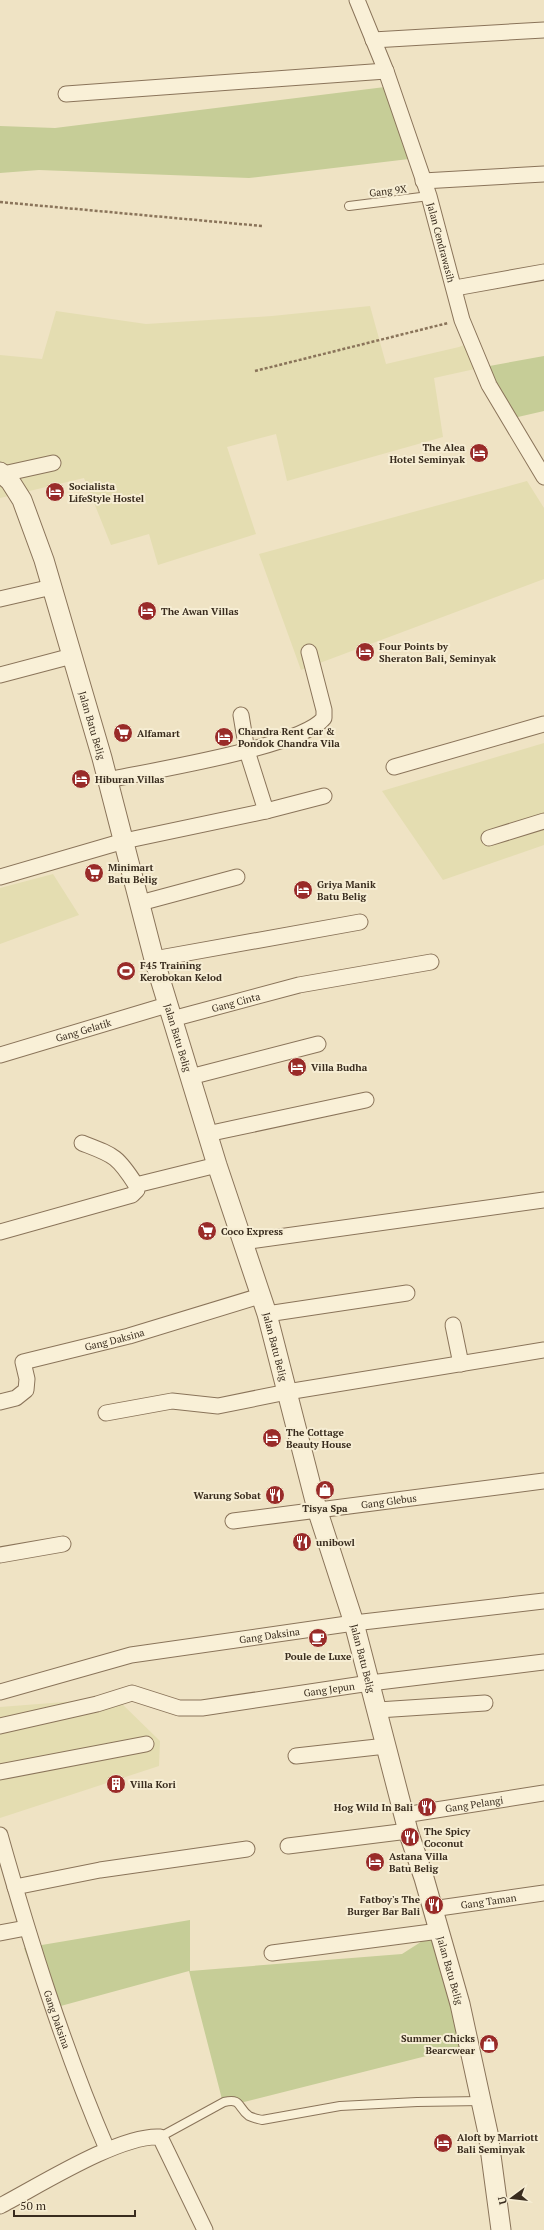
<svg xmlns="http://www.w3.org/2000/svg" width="544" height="2230" font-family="'PT Serif',serif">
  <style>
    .farmland { fill: #e4ddb1 }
    .green { fill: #c6cd97 }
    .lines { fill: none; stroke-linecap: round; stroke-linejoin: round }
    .service-casing { stroke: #8a745a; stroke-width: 10 }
    .minor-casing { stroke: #8a745a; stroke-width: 17 }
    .tertiary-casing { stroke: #8a745a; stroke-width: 21 }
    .path { stroke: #8a745a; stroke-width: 2.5; stroke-dasharray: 3 2; stroke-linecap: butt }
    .service { stroke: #f9f0d7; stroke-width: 8 }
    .minor { stroke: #f9f0d7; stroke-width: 15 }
    .tertiary { stroke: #f9f0d7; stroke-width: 19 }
    .labels { text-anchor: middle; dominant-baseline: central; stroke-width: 4; stroke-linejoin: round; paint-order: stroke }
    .street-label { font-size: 10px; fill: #392c1e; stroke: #f6edd3 }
    .poi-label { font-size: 10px; font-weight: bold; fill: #392c1e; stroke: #f6edd3; text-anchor: start }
  </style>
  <rect width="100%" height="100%" fill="#efe3c4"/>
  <path class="farmland" d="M370 306 386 364 459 347 472 342 484 367 434 378 443 437 287 481 276 434 227 447 256 534 158 565 149 534 111 545 84 478 0 498V355L42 359 56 311 146 324 272 316Z
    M527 481 544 508V579L301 670 259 554Z
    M544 743V845L443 880 382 791Z
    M53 874 79 915 0 944V888Z
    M116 1698 160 1741 159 1766 0 1818V1707Z"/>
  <path class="green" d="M385 87 409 159 249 178 39 170 0 173V126L55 128Z
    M544 356V411L501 421 484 367Z
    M190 1920V1971L402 1954 438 1931 462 2047 224 2107 189 1971 46 2010 24 1948Z"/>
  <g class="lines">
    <defs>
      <path id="service" d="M349 206 429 196
        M160 2137 224 2102C242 2098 237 2107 249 2116 253 2118 258 2119 262 2120L340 2106 417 2102 481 2101"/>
      <g id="minor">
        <path id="s1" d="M357 0 386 71 429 196 462 320 489 385 544 477"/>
        <path d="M373 40 544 30"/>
        <path d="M66 94 386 71"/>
        <path d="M423 181 544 174"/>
        <path d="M455 288 544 272"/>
        <path d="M3 474 53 463"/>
        <path d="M0 599 52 587"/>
        <path d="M0 675 72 656"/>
        <path d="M241 715 247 751 266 811"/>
        <path d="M394 767 544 724"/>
        <path d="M108 780C149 771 302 747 324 718V710L309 652"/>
        <path d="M489 838 544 821"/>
        <path d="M0 877 124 841 266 811 324 796"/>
        <path d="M140 903 237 877"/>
        <path d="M154 959 360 922"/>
        <path id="s2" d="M172 1019 299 985 431 962"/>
        <path id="s3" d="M0 1055 167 1005"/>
        <path d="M190 1077 318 1044"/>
        <path d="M207 1134 366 1100"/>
        <path d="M82 1143C113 1155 117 1155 136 1185"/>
        <path d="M0 1232 132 1195 137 1190 136 1185 217 1165"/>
        <path d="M242 1242 544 1200"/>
        <path d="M267 1314 407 1293"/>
        <path d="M453 1325 461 1364"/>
        <path id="s4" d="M0 1402 16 1398 26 1390 27 1379 23 1362 129 1336 260 1296"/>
        <path d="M106 1413 172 1401 218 1406 287 1392 544 1350"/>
        <path id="s5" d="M233 1521 544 1481"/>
        <path d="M0 1555 63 1544"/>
        <path id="s6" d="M0 1692 131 1655 354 1623 544 1601"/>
        <path d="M378 1710 485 1703"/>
        <path id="s7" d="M0 1726 97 1704 132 1693 179 1708H202L370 1683 544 1662"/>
        <path d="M296 1756 386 1746"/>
        <path d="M0 1772 146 1744"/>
        <path id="s8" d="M404 1815 544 1793"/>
        <path id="s9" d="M0 1835C30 1941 63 2047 107 2149"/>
        <path d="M288 1846 408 1831"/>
        <path d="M15 1887 100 1870 247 1849"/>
        <path id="s10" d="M432 1909 544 1893"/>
        <path d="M0 1933 26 1928"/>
        <path d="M272 1953 439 1931"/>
        <path d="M0 2206C37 2187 120 2134 160 2137L205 2230"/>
      </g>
      <g id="tertiary">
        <path id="s11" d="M0 472 10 481 22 500 44 560 102 758 154 959 217 1165 267 1314 317 1509 354 1623 408 1831 424 1878 460 2004 488 2133 501 2230"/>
      </g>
    </defs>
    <use href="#service" class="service-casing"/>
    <use href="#minor" class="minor-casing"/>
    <use href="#tertiary" class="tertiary-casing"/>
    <path class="path" d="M0 202 262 226
      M255 371 448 323"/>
    <use href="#service" class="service"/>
    <use href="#minor" class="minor"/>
    <use href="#tertiary" class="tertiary"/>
  </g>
  <defs>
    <symbol id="hotel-disc" viewBox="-11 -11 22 22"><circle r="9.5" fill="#992b29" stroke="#f6edd3"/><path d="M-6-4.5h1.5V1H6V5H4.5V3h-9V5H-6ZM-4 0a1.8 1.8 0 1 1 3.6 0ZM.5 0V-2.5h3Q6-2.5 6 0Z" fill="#fff"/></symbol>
    <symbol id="supermarket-disc" viewBox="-11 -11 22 22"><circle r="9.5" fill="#992b29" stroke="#f6edd3"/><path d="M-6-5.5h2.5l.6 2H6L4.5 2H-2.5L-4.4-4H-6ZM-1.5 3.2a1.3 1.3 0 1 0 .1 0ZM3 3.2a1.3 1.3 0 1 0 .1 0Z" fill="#fff"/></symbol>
    <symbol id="stadium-disc" viewBox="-11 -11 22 22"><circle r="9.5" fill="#992b29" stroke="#f6edd3"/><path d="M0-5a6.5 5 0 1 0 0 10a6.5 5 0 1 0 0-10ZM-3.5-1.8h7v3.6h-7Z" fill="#fff"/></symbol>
    <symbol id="shop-disc" viewBox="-11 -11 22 22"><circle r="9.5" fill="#992b29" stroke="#f6edd3"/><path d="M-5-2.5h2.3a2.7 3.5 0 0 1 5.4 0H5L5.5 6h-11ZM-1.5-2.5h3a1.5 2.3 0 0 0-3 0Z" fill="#fff"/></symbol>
    <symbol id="restaurant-disc" viewBox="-11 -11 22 22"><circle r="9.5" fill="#992b29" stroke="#f6edd3"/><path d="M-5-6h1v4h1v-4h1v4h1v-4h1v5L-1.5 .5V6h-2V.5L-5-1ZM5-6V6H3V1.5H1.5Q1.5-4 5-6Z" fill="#fff"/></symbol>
    <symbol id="cafe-disc" viewBox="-11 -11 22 22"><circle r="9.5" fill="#992b29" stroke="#f6edd3"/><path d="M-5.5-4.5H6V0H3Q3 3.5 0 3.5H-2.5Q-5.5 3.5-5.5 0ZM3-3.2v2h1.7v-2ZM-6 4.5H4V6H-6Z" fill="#fff"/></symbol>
    <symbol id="building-disc" viewBox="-11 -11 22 22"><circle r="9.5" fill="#992b29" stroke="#f6edd3"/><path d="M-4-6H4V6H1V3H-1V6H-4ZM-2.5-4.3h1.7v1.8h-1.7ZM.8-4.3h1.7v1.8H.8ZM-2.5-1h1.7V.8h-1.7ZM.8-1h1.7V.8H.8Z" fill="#fff"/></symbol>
  </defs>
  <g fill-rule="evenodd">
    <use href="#hotel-disc" x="468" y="442" width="22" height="22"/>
    <use href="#hotel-disc" x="44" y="481" width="22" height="22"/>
    <use href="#hotel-disc" x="136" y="600" width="22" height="22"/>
    <use href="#hotel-disc" x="354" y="641" width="22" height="22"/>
    <use href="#supermarket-disc" x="112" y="722" width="22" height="22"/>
    <use href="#hotel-disc" x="213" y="726" width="22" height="22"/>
    <use href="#hotel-disc" x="70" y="768" width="22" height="22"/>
    <use href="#supermarket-disc" x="83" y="862" width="22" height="22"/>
    <use href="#hotel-disc" x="292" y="879" width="22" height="22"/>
    <use href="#stadium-disc" x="115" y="960" width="22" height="22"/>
    <use href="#hotel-disc" x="286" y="1056" width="22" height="22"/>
    <use href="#supermarket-disc" x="196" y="1220" width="22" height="22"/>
    <use href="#hotel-disc" x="261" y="1427" width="22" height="22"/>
    <use href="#shop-disc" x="314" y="1479" width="22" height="22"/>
    <use href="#restaurant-disc" x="264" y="1484" width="22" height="22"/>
    <use href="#restaurant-disc" x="291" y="1531" width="22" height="22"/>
    <use href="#cafe-disc" x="307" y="1627" width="22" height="22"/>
    <use href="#building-disc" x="105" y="1773" width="22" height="22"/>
    <use href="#restaurant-disc" x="416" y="1796" width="22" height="22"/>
    <use href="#restaurant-disc" x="399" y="1826" width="22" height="22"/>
    <use href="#hotel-disc" x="364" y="1851" width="22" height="22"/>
    <use href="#restaurant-disc" x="423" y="1894" width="22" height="22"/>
    <use href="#shop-disc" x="478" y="2033" width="22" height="22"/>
    <use href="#hotel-disc" x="432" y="2132" width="22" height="22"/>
  </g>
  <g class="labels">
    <g class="street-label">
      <text transform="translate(388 191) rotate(-7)">Gang 9X</text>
      <text stroke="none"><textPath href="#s1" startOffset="257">Jalan Cendrawasih</textPath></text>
      <text stroke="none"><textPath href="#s11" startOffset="272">Jalan Batu Belig</textPath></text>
      <text stroke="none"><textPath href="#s2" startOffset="66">Gang Cinta</textPath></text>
      <text stroke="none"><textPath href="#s3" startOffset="87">Gang Gelatik</textPath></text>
      <text stroke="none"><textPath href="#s11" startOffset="596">Jalan Batu Belig</textPath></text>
      <text stroke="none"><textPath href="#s4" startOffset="152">Gang Daksina</textPath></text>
      <text stroke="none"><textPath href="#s11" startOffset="920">Jalan Batu Belig</textPath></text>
      <text stroke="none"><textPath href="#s5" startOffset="157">Gang Glebus</textPath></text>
      <text stroke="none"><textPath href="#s6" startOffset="276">Gang Daksina</textPath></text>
      <text stroke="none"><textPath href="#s11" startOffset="1244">Jalan Batu Belig</textPath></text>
      <text stroke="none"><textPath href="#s7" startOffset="337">Gang Jepun</textPath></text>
      <text stroke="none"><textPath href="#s8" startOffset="71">Gang Pelangi</textPath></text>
      <text stroke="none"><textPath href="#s10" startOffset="57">Gang Taman</textPath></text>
      <text stroke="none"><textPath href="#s11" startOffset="1568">Jalan Batu Belig</textPath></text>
      <text stroke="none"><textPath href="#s9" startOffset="193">Gang Daksina</textPath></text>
    </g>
    <g class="poi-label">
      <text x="465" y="447" text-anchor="end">The Alea<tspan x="465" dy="12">Hotel Seminyak</tspan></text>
      <text x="69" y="486">Socialista<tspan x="69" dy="12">LifeStyle Hostel</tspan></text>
      <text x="161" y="611">The Awan Villas</text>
      <text x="379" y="646">Four Points by<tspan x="379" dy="12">Sheraton Bali, Seminyak</tspan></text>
      <text x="238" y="731">Chandra Rent Car &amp;<tspan x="238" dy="12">Pondok Chandra Vila</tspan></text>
      <text x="137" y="733">Alfamart</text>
      <text x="95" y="779">Hiburan Villas</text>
      <text x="108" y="867">Minimart<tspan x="108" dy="12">Batu Belig</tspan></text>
      <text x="317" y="884">Griya Manik<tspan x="317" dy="12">Batu Belig</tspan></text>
      <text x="140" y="965">F45 Training<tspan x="140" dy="12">Kerobokan Kelod</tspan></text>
      <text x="311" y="1067">Villa Budha</text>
      <text x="221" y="1231">Coco Express</text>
      <text x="286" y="1432">The Cottage<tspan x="286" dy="12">Beauty House</tspan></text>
      <text x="261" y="1495" text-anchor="end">Warung Sobat</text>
      <text x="325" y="1508" text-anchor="middle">Tisya Spa</text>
      <text x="316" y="1542">unibowl</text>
      <text x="318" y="1656" text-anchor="middle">Poule de Luxe</text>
      <text x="130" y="1784">Villa Kori</text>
      <text x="413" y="1807" text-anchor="end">Hog Wild In Bali</text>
      <text x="424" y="1831">The Spicy<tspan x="424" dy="12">Coconut</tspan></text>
      <text x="389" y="1856">Astana Villa<tspan x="389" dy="12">Batu Belig</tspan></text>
      <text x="420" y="1899" text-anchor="end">Fatboy's The<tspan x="420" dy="12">Burger Bar Bali</tspan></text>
      <text x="475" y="2038" text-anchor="end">Summer Chicks<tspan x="475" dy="12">Bearcwear</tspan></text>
      <text x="457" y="2137">Aloft by Marriott<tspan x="457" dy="12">Bali Seminyak</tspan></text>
    </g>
  </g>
  <g transform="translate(512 2198) rotate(255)" stroke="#f6edd3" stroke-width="3" paint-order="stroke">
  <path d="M0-3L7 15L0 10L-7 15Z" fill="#392c1e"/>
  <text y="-6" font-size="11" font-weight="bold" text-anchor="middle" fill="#392c1e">U</text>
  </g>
  <path d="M14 2210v6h121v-6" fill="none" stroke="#392c1e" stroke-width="2"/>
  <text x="20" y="2210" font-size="12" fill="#392c1e" stroke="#f6edd3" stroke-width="3" paint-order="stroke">50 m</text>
</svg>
